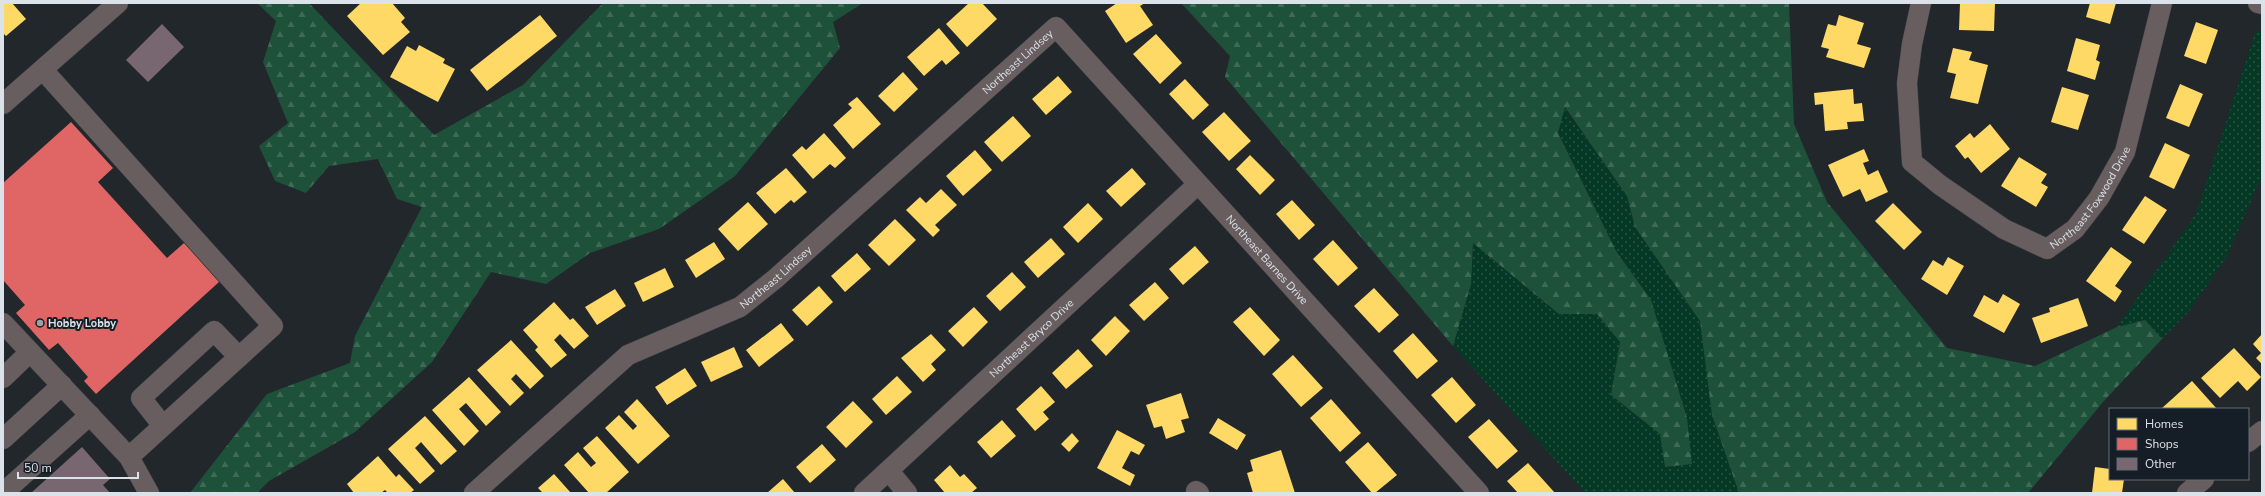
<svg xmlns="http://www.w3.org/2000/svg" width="2265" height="496" font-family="'Nunito Sans',sans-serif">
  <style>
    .grass { fill: url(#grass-dots) }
    .forest { fill: url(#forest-firs) }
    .homes { fill: #ffd966 }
    .shops { fill: #e06666 }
    .building { fill: #786770 }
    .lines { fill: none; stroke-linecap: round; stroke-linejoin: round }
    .minor-casing { stroke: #3d4146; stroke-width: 21 }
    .minor { stroke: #685e5f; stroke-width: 20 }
    .poi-dot { fill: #9ba1a7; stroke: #151d26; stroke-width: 1.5 }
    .labels { text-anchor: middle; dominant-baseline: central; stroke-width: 4; stroke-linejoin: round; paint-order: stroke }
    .street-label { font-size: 11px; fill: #dce2e9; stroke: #151d26 }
    .poi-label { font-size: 11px; font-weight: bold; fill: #dce2e9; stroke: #151d26; text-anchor: start }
  </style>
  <defs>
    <pattern id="grass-dots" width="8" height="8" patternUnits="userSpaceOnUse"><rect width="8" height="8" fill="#053925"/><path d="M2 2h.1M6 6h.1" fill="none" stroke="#295545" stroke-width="1.8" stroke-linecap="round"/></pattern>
    <pattern id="forest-firs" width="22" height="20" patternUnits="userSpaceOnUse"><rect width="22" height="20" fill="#1e513a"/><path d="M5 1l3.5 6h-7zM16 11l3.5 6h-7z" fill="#3e6a56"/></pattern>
  </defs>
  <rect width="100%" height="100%" fill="#22272c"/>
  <path class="grass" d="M2256 31 2262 32V176L2227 256 2190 310 2162 339 2145 320 2117 327 2196 214Z
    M1564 107 1627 196 1635 227 1700 321 1712 415 1739 493H1585L1453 346 1471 284 1473 243 1559 314H1597L1620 342 1611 395 1660 434 1665 467 1687 418 1651 300 1616 251 1558 132Z"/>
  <path class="forest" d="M257 3H309L434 135 523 85 603 3H863L833 22 840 48 735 176 659 229 590 253 546 284 491 272 432 362 355 432 269 481 257 493H190L267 394 350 363 355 336 422 207 397 199 378 159 329 166 306 193 275 181 259 146 288 123 263 62 276 21Z
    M1181 3H1789L1794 124 1827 202 1947 348 2035 366 2117 327 2145 320 2162 339 2103 402 2028 493H1739L1712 415 1700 321 1635 227 1627 196 1565 107 1558 133 1616 251 1651 300 1687 418 1692 464 1665 467 1660 434 1611 395 1620 342 1597 314H1559L1473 243 1471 284 1453 346 1225 77 1230 56Z"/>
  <path class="homes" d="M3 3H12L26 19 6 36 3 33Z
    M361 3H392L405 18 401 22 410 32 383 55 347 16Z
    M969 3H982L997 19 967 47 946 24Z
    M1117 3H1145L1140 6 1153 25 1126 43 1105 11Z
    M1960 3H1995L1994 31 1959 30Z
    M2090 3H2116L2110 24 2086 17Z
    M540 15 557 36 487 91 470 70Z
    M1839 15 1864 23 1857 44 1871 48 1864 68 1826 57 1829 49 1821 47 1828 24 1836 26Z
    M2196 22 2218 30 2206 64 2184 56Z
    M939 28 960 53 946 65 942 60 924 76 907 57Z
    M1156 34 1182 63 1160 84 1133 54Z
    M2076 38 2100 45 2096 60 2100 62 2095 80 2067 71Z
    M419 45 445 59 443 63 455 69 438 102 390 77 407 46 416 51Z
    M1953 48 1972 52 1969 60 1988 65 1978 104 1950 98 1956 74 1947 72Z
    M903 72 918 89 894 112 878 96Z
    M1058 76 1072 92 1046 115 1032 99Z
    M1185 79 1209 105 1193 120 1169 94Z
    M2180 84 2203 94 2189 127 2166 118Z
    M2062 87 2089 95 2078 130 2051 122Z
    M1853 89 1854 104 1862 103 1864 121 1847 122 1848 129 1825 131 1823 104 1815 105 1814 93Z
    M857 97 881 124 853 149 833 125 852 108 848 104Z
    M1224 112 1251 141 1229 161 1202 132Z
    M1013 116 1031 136 1002 162 984 142Z
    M1990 124 2010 149 1981 173 1968 157 1965 159 1955 146 1970 133 1974 138Z
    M824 133 846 158 835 168 830 164 813 179 792 155 802 146 806 150Z
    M2165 143 2190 155 2174 189 2149 177Z
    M1864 149 1869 161 1863 163 1868 175 1878 170 1888 192 1866 202 1860 189 1843 197 1828 165Z
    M975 150 992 170 963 196 946 176Z
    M1250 155 1275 180 1260 195 1236 169Z
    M2019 157 2047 174 2041 183 2048 187 2036 207 2001 186Z
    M786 168 807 192 794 203 791 200 775 214 756 193Z
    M1132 168 1146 184 1121 207 1106 191Z
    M941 189 957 205 935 225 940 230 933 237 906 210 920 197 926 203Z
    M2145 196 2167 210 2144 244 2122 230Z
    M1292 200 1315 225 1299 240 1276 214Z
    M748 202 768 224 738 251 718 229Z
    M1088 203 1103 219 1078 243 1063 227Z
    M1893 203 1922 232 1904 250 1875 221Z
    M895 219 916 240 889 266 868 245Z
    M1051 238 1065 254 1038 278 1024 262Z
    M1333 240 1358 268 1338 286 1313 259Z
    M714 242 725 259 696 278 685 260Z
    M1195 246 1209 262 1183 285 1169 269Z
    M2111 247 2132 262 2115 286 2122 291 2115 302 2086 281Z
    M857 253 871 269 845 292 831 276Z
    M1948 257 1964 266 1947 295 1921 279 1933 260 1943 266Z
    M665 268 674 287 643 302 634 283Z
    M1012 272 1026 287 1000 311 986 296Z
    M1155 282 1169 298 1144 321 1129 305Z
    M819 286 833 302 807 326 792 310Z
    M1374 288 1399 315 1379 333 1354 306Z
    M615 289 626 306 597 325 585 307Z
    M2003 294 2020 304 2004 333 1973 316 1984 295 1998 303Z
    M2078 298 2088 326 2041 343 2032 318 2050 312 2049 308Z
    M554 302 570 320 573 318 589 336 574 349 560 334 554 340 567 355 551 368 535 350 538 347 523 330Z
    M974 307 988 322 963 347 948 331Z
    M1250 307 1280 340 1264 356 1233 322Z
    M1115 316 1130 331 1106 356 1091 340Z
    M781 323 794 340 759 367 746 350Z
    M1413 333 1438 361 1417 379 1393 351Z
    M931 334 946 350 931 364 936 370 923 382 901 358Z
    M2262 334V364L2256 358 2261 353 2253 344Z
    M511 340 544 376 530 389 516 374 511 379 524 393 510 406 477 370Z
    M734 347 743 367 711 382 701 362Z
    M2234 348 2261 377 2247 391 2238 381 2220 398 2201 378Z
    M1078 349 1093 366 1066 389 1052 373Z
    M1293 355 1323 388 1301 407 1272 374Z
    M685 368 697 386 667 405 655 387Z
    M897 376 912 392 886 415 872 399Z
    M469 377 501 412 486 426 466 403 459 409 479 431 464 446 432 410Z
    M1452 377 1476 405 1456 423 1431 395Z
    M2192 381 2217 409H2161Z
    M1041 386 1055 402 1043 412 1049 419 1035 431 1016 409Z
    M1181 393 1189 418 1181 420 1185 432 1166 439 1162 426 1154 428 1146 405Z
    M637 399 670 436 638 464 605 428 619 415 633 430 637 426 624 412Z
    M1331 399 1361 433 1340 452 1310 418Z
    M853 401 873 422 846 448 826 427Z
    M425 416 457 451 441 465 421 442 415 448 435 471 420 484 388 449Z
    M1218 418 1246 435 1237 450 1209 433Z
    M1489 419 1518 451 1497 469 1468 437Z
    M1002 420 1016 436 991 458 977 442Z
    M1117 430 1145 445 1139 455 1131 451 1122 468 1135 475 1130 486 1097 468Z
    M1072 433 1079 441 1069 452 1061 444Z
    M597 436 629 472 606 493H589L564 465 578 452 591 467 596 463 583 448Z
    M1368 442 1397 475 1375 493H1372L1345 462Z
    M822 444 836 460 810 483 796 467Z
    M1281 450 1295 493H1253L1247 473 1253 471 1250 460Z
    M378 456 396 477 399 474 414 490 410 493H388L385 490 381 493H354L347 484Z
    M1528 463 1555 493H1518L1507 481Z
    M950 465 960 477 964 474 977 488 971 493H945L934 480Z
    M2095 467 2110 469V479H2124L2122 493H2092Z
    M554 474 571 493H543L538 488Z
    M783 479 795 493H767Z"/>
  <path class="shops" d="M71 122 113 168 98 182 167 258 184 243 219 282 96 394 84 381 88 377 58 343 49 350 16 313 25 305 3 280V183Z"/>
  <path class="building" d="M162 24 184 47 148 82 126 60Z
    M82 447 110 479 103 485 110 493H31Z"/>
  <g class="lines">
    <defs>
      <g id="minor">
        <path id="s1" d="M1921 3 1912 44 1907 83 1912 162 1940 185 2004 229 2047 249 2075 229 2099 198 2125 152 2162 3"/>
        <path d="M2258 3 2262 4"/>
        <path d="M43 70 273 326 129 457"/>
        <path d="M3 104 118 3"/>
        <path d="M3 323 129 457 149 493"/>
        <path d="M3 378 30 352"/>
        <path d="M163 426 141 398 214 331 239 357"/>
        <path d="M3 439 62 385"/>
        <path d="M2248 442 2262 431"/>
        <path d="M889 471 907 493"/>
        <path d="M1196 491 1199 493"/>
        <path d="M3 493 90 415"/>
        <path id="s2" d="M474 493 628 355 740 307 775 279 1056 27 1479 493"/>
        <path id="s3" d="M864 493 1198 184"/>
        <path d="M2187 493 2204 479"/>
      </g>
    </defs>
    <use href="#minor" class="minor-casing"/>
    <use href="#minor" class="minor"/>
  </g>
  <circle class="poi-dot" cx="40" cy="323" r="4"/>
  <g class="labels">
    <g class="street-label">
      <text stroke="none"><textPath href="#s2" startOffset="699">Northeast Lindsey</textPath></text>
      <text stroke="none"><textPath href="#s1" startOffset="390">Northeast Foxwood Drive</textPath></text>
      <text stroke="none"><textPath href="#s2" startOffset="1065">Northeast Barnes Drive</textPath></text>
      <text stroke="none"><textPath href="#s2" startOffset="375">Northeast Lindsey</textPath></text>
      <text stroke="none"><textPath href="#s3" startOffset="228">Northeast Bryco Drive</textPath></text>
    </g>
    <g class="poi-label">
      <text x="48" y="323">Hobby Lobby</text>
    </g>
  </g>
  <rect width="2265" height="496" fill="none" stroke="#dce2e9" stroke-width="8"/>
  <rect x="2109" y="408" width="140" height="72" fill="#151d26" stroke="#656c74"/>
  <rect x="2117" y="418" width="20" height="12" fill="#ffd966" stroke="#656c74"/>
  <text x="2145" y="428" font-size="12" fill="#dce2e9">Homes</text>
  <rect x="2117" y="438" width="20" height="12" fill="#e06666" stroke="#656c74"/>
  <text x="2145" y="448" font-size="12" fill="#dce2e9">Shops</text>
  <rect x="2117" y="458" width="20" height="12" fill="#786770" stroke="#656c74"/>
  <text x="2145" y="468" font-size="12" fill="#dce2e9">Other</text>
  <path d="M18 472v6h120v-6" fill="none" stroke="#dce2e9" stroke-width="2"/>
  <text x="24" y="472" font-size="12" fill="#dce2e9" stroke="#151d26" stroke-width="3" paint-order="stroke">50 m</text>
</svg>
